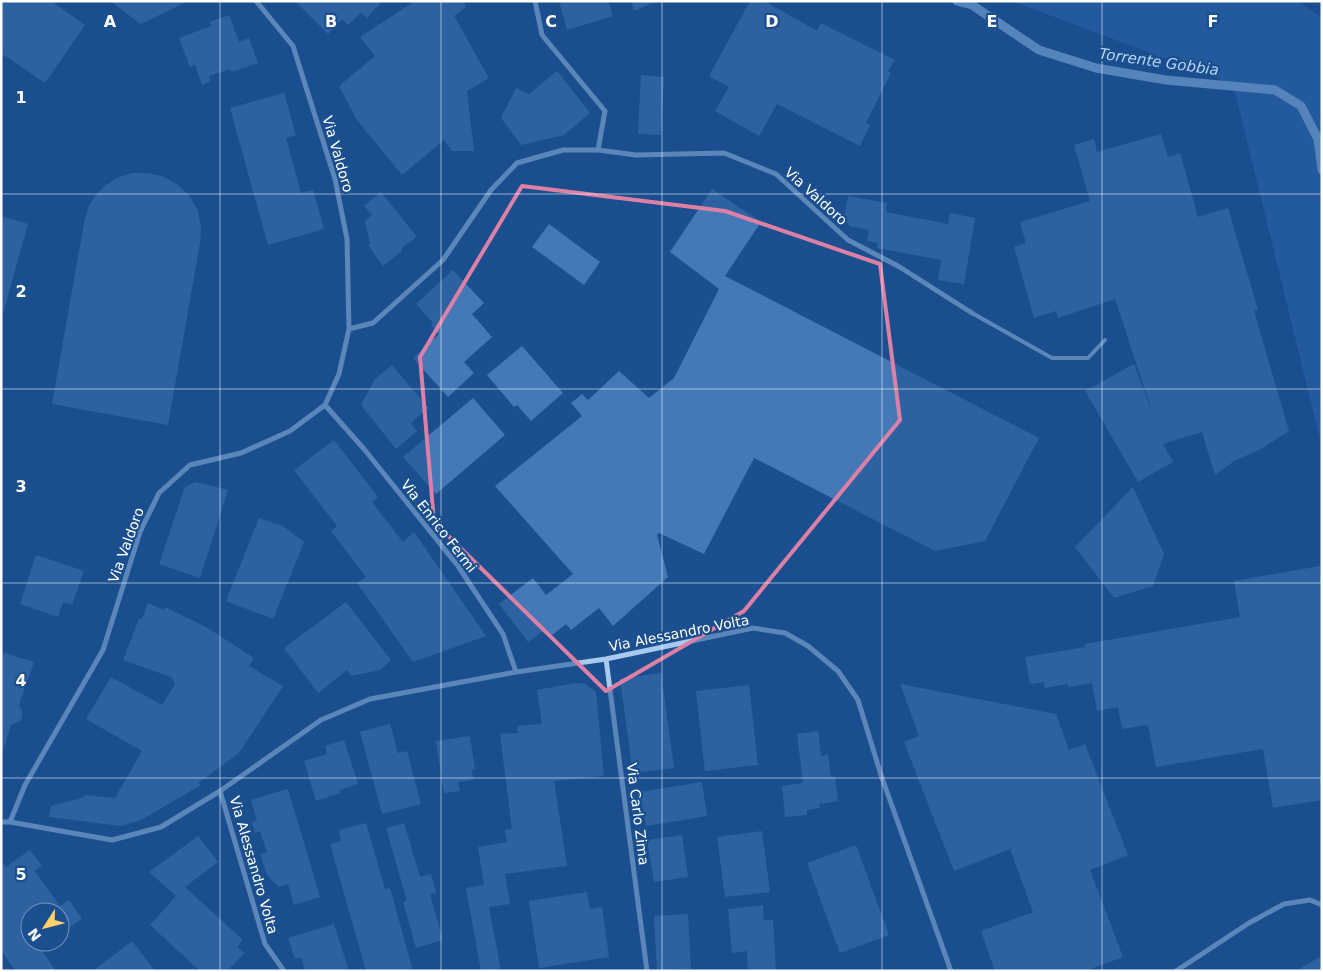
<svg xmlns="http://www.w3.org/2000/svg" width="1323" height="972" font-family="'DejaVu Sans',sans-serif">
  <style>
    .green { fill: #2e69ad }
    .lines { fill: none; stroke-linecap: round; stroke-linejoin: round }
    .stream { stroke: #9cc4f0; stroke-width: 9 }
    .building { fill: #4478b7 }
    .service { stroke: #a9c9ee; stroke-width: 4 }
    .minor { stroke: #a9c9ee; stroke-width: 5 }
    .marked { fill: none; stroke: #dd80a5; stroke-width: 4; stroke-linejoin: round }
    .grid { fill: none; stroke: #fff; stroke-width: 1; stroke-opacity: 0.55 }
    .labels { text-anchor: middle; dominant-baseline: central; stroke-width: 4.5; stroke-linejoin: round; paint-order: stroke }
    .street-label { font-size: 14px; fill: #fff; stroke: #1b4f8f }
    .water-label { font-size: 15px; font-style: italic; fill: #b5d3f5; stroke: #1b4f8f }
    .grid-label { font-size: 16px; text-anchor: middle; font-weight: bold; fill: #fff; stroke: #1b4f8f; stroke-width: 4.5; stroke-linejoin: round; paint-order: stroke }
  </style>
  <rect width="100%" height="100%" fill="#1b4f8f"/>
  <path class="green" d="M1012 1H1298L1322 18V447L1233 84Z"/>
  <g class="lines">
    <path class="stream" d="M957 1 972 5 1039 50 1096 68 1166 80 1275 90 1301 106 1318 139 1322 170"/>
  </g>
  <path class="building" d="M1 1H51L85 25 45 83 4 55 1 59Z
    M110 1H188L141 24Z
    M295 1H382L367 18 361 12 348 25 342 19 328 34Z
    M415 1H463L466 7 454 16 489 78 467 91 474 151H452L444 140 402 175 357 120 339 86 375 56 360 37Z
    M559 1H608L613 16 567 30Z
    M631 1H657L634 11Z
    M750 1H764L817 31 821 23 895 60 888 71 891 73 866 123 870 125 860 146 777 104 759 136 715 111 729 87 709 76Z
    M229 15 239 42 249 38 258 63 231 72 230 69 209 76 211 81 202 85 195 65 190 67 179 38 211 26 209 22Z
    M557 71 590 113 564 135 521 145 501 118 516 88 529 94Z
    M641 75 664 77 661 135 638 134Z
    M284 93 296 135 286 138 301 193 313 190 324 229 268 245 230 108Z
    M1161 134 1168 157 1180 153 1198 217 1228 208 1258 310 1254 311 1289 431 1261 449 1234 461 1215 475 1202 432 1163 444 1173 462 1138 482 1085 391 1134 364 1153 414 1115 299 1058 318 1056 311 1034 318 1014 247 1026 243 1020 222 1090 201 1074 145 1094 139 1097 152Z
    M133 173H148L164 177 178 185 190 197 198 211 201 227 200 243 168 425 52 404 84 223 88 208 95 196 106 185 119 177Z
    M712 189 761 222 725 276 1039 438 985 541 935 551 754 458 704 554 659 533 657 535 668 577 613 626 599 608 571 630 566 624 551 636 546 629 528 642 499 604 533 578 546 595 573 574 495 486 582 416 571 403 582 394 588 400 619 371 649 398 674 378 719 289 670 252Z
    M381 192 417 237 403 247 401 252 383 266 368 245 370 243 365 221 372 215 364 206Z
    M848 196 887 203 886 212 948 224 950 213 975 218 964 284 938 280 941 260 877 248 878 243 867 241 869 230 850 226 844 219Z
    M1 216 28 224 2 317H1Z
    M549 224 600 262 584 285 532 247Z
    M453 270 484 303 472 314 492 337 464 362 474 373 448 397 413 358 439 334 431 325 433 323 416 304Z
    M522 346 563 393 531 421 517 405 514 407 487 375Z
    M392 365 428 408 411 423 417 431 396 449 361 405 375 379Z
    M473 398 505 435 436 494 403 457Z
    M334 440 378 497 372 502 403 542 414 532 486 636 413 662 357 583 366 577 331 531 337 526 294 470Z
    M196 482 228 490 200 578 159 564 185 487Z
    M1133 487 1164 554 1153 586 1114 598 1075 547Z
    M259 518 283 526 304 542 273 619 226 601Z
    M36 555 84 571 72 605 63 602 58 617 20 604Z
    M1320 566 1322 570V800L1273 808 1263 749 1156 767 1148 725 1122 729 1118 707 1097 711 1092 683 1068 687V684L1045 688 1044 682 1030 684 1025 657 1085 647V644L1240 617 1234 581Z
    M346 602 391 660 380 670 351 676 347 670 318 693 284 648Z
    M148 603 164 610 165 607 206 627 254 658 249 666 283 686 239 753 198 783 201 785 141 820 121 826 49 817 51 806 81 798 86 795 115 798 142 751 86 719 111 677 162 705 175 684 171 677 123 660 139 619H142Z
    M1 652 34 662 19 705 22 711V717L20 721 11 725 2 753Z
    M661 673 674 768 633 773 620 679Z
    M575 683 585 684 596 692 604 776 554 781 567 866 505 874 510 904 489 907 501 971H481L466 888 484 885 478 847 507 842 505 830 512 829 500 734 518 733 517 726 542 724 537 690Z
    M900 684 1056 714 1069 750 1085 744 1128 855 1090 870 1123 957 1085 971H995L981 931 1033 912 1010 849 954 871 904 742 919 736Z
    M749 685 758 765 705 771 696 691Z
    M390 724 398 753 407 751 421 804 382 814 360 732Z
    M818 731 821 756 828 755 831 777H835L838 801 819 804 820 808 807 810V815L785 817 782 786 803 783 797 734Z
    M470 736 475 769 472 770 473 780 458 782 460 791 444 793 436 741Z
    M344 740 358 784 339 790 340 793 316 801 304 761 327 754 325 746Z
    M702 782 707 816 646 826 640 792Z
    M288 789 320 897 294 905 288 884 279 887 267 875 260 854 267 852 260 831 255 833 252 822 257 820 251 800Z
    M366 823 385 889 390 888 413 971H366L330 844 341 841 339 830Z
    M404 823 420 877 431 874 436 893 430 894 443 940 416 948 403 902 407 901 386 828Z
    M762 831 770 892 725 897 717 837Z
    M682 835 688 877 654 882 647 840Z
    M198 836 218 862 185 887 243 940 237 947 245 953 227 971H200L150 925 176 896 149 872Z
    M856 845 889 935 840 953 807 863Z
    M30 850 42 866 35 871 60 906 69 900 82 919 60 934V912H30V942H49L40 948 56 971H16L1 951V865L4 864 6 867Z
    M587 892 590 909 602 907 609 957 539 968 529 901Z
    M763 905 764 920H773L776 971H748L747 951 732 953 728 909Z
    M688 914 691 969 657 971 654 916Z
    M334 924 349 971H305L301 957 295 959 288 938Z
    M132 941 155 971H93Z
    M1322 956V971H1295Z"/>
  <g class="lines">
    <path class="service" d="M972 313 1052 358H1088L1105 340"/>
    <path class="minor" d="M256 1 293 46 335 179 347 239 349 329
      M535 1 542 35 605 111 598 150
      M325 405 364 449 458 566 503 634 516 672
      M606 659 647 971
      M220 791 265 944 284 971
      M1 822H10L112 840 161 827 220 791 321 720 370 699 516 672 606 659 753 628 785 633 808 646 838 671 858 700 881 775 951 971
      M10 822 25 785 103 650 140 532 159 493 190 465 241 453 290 431 325 405 339 374 349 329 373 323 443 260 491 190 517 163 563 150H598L636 155 724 153 776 174 848 240 898 266 972 313
      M1176 971 1249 923 1284 904 1310 900 1322 905"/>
  </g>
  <path d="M0 0H1323V972H0ZM522 186 725 211 880 264 900 420 744 611 606 691 434 522 420 357Z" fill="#1b4f8f" fill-opacity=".55" fill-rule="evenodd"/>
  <path class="marked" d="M522 186 725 211 880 264 900 420 744 611 606 691 434 522 420 357Z"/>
  <path class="grid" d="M220 1V971M441 1V971M662 1V971M882 1V971M1102 1V971M1 194H1322M1 389H1322M1 583H1322M1 778H1322"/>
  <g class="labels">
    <g class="street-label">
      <text transform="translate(338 154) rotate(74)">Via Valdoro</text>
      <text transform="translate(816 196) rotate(42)">Via Valdoro</text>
      <text transform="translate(439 526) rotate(52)">Via Enrico Fermi</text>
      <text transform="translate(126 545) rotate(-70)">Via Valdoro</text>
      <text transform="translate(679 633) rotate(-11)">Via Alessandro Volta</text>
      <text transform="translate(638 814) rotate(83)">Via Carlo Zima</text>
      <text transform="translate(254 865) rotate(74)">Via Alessandro Volta</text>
    </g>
    <g class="water-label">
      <text transform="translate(1159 62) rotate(8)">Torrente Gobbia</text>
    </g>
  </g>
  <g class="grid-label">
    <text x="110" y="27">A</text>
    <text x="331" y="27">B</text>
    <text x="551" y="27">C</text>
    <text x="772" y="27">D</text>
    <text x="992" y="27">E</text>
    <text x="1213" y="27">F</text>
    <text x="21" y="103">1</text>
    <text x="21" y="297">2</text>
    <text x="21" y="492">3</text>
    <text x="21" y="686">4</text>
    <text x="21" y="880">5</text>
  </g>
  <rect width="1323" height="972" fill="none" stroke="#ffffff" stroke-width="5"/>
  <g transform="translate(45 927) rotate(234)"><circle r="24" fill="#1b4f8f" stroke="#7695bc"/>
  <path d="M0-4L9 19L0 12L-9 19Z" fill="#ffd166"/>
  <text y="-8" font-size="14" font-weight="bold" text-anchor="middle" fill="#ffffff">N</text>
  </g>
</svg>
